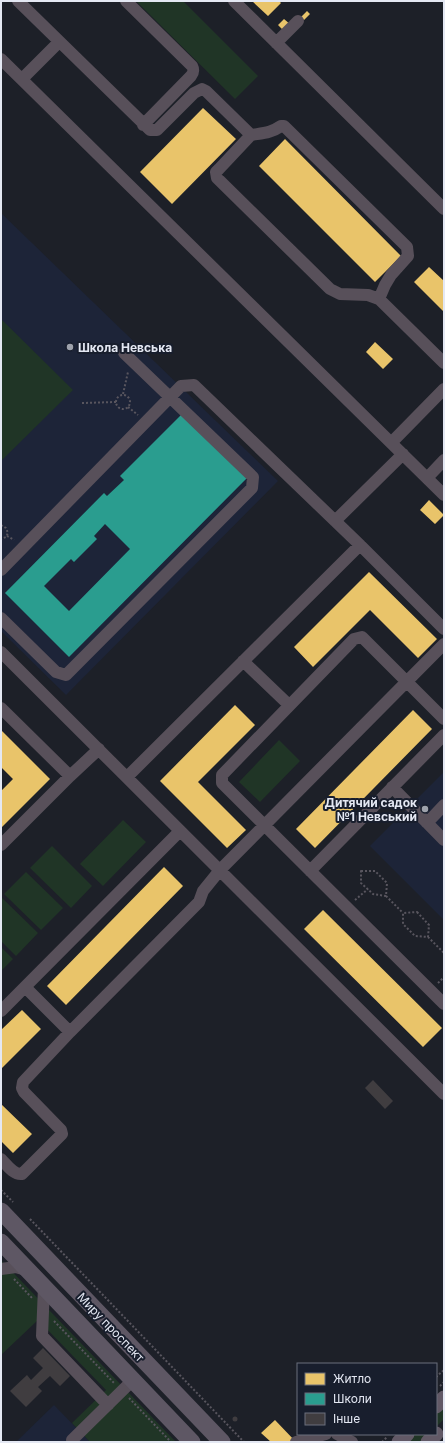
<svg xmlns="http://www.w3.org/2000/svg" width="445" height="1443" font-family="Inter,sans-serif">
  <style>
    .built { fill: #1d2438 }
    .green { fill: #203526 }
    .homes { fill: #e9c46a }
    .schools { fill: #2a9d8f; fill-rule: evenodd }
    .building { fill: #403d40 }
    .lines { fill: none; stroke-linecap: round; stroke-linejoin: round }
    .path { stroke: #58555e; stroke-width: 2; stroke-dasharray: 2 2; stroke-linecap: butt }
    .minor { stroke: #58505a; stroke-width: 12 }
    .major { stroke: #625966; stroke-width: 15 }
    .highway { stroke: #5e5764; stroke-width: 17 }
    .poi-dot { fill: #9ea2ac; stroke: #181e2d; stroke-width: 1.5 }
    .labels { text-anchor: middle; dominant-baseline: central; stroke-width: 4; stroke-linejoin: round; paint-order: stroke }
    .poi-label { font-size: 12px; font-weight: bold; fill: #e4e8f3; stroke: #181e2d; text-anchor: start }
    .street-label { font-size: 12px; fill: #e4e8f3; stroke: #181e2d }
  </style>
  <rect width="100%" height="100%" fill="#1d2028"/>
  <path class="built" d="M1 213 278 481 66 695 1 631Z
    M444 772V920L370 846Z
    M54 1405 90 1442H16Z"/>
  <path class="green" d="M136 1H183L258 76 235 99Z
    M1 319 73 390 1 461Z
    M279 740 300 761 260 802 239 782Z
    M123 820 146 842 103 886 80 864Z
    M52 846 92 886 71 908 30 868Z
    M26 872 63 908 41 930 4 894Z
    M1 897 38 933 16 956 1 941Z
    M1 947 13 959 1 971Z
    M1 1260 176 1442H90L72 1423 106 1390 38 1320 1 1355Z
    M444 1405V1419L436 1427V1413Z
    M414 1434H429L421 1442H406Z"/>
  <path class="homes" d="M252 1H279L281 3 268 16Z
    M307 11 310 14 304 20 301 17Z
    M284 19 291 25 284 31 278 25Z
    M203 108 236 139 172 204 140 172Z
    M285 139 401 256 375 282 259 166Z
    M429 267 444 281V309L443 311 414 282Z
    M375 342 393 359 383 369 366 352Z
    M429 500 444 515 435 524 420 510Z
    M369 572 437 639 418 658 370 610 313 667 294 647Z
    M235 705 255 725 198 782 246 830 227 848 160 781Z
    M413 710 432 729 315 848 296 829Z
    M1 730 50 779 1 828V791L13 779 1 767Z
    M164 867 183 886 66 1005 47 986Z
    M323 910 442 1028 423 1047 304 929Z
    M22 1010 41 1029 1 1069V1030Z
    M1 1104 32 1134 13 1153 1 1141Z
    M275 1420 296 1442H271L261 1433Z"/>
  <path class="schools" d="M182 414 247 478 69 657 5 593 104 493 107 496 124 480 120 476ZM105 524 130 549 69 611 44 586 71 559 74 562 97 539 94 536Z"/>
  <path class="building" d="M373 1080 393 1101 385 1109 365 1088Z
    M43 1348 70 1376 60 1386 50 1376 38 1387 42 1391 26 1407 10 1391 27 1375 31 1380 43 1368 33 1358Z
    M232.5 1419a2.5 2.5 0 1 1 5 0a2.5 2.5 0 1 1-5 0Z"/>
  <g class="lines">
    <path class="path" d="M123 394 128 372
      M116 402a7 7 0 1 1 14 0a7 7 0 1 1-14 0Z
      M82 403 116 402
      M128 407 138 415
      M1 525 6 528 8 533 6 537 1 539
      M7 536 14 540
      M361 871H375L387 883 386 896 373 894 361 883Z
      M386 896 403 913
      M355 900 368 889
      M417 912 429 925 428 937 415 936 403 924V913Z
      M428 937 444 953
      M438 983 444 977
      M1 1190 13 1202
      M30 1219 244 1442
      M14 1279 33 1299
      M54 1321 115 1384
      M436 1377 444 1370
      M440 1386 444 1382
      M129 1398 171 1442
      M382 1442 387 1437"/>
    <path class="minor" d="M18 1 150 130H157L194 93 202 89 206 91 251 135 219 169 216 172 217 178 330 289 340 294 368 295 379 299 444 363
      M126 1 192 66C194 70 194 72 191 76L143 125
      M234 1 444 209
      M276 43 298 21
      M1 59 444 495
      M22 79 59 42
      M251 135C263 133 271 133 281 126H284L407 247 408 256 391 275 385 285 379 299
      M391 443 444 389
      M427 478 444 460
      M335 521 403 454
      M1 570 181 386 194 385 360 545 444 629
      M1 618 56 672 66 675 252 488 253 477 124 353
      M1 652 444 1094
      M243 661 289 705
      M1 708 70 776 1 845
      M444 719 362 637 354 639 222 775V783L444 1004
      M70 776 99 749
      M127 777 360 545
      M392 787 444 840
      M427 823 444 805
      M310 871 444 735
      M25 987 70 1032
      M1 1011 180 831
      M1 1159C7 1165 13 1175 22 1174L62 1134 61 1130 24 1092 22 1088 23 1082 70 1032 196 905 199 902 203 891 220 870 444 644
      M1 1269 16 1267 29 1271
      M44 1287 42 1336 108 1405
      M337 1434 352 1442
      M74 1442 72 1440 133 1380
      M296 1442 326 1434"/>
    <path class="major" d="M436 1406 444 1398
      M399 1442 407 1434
      M428 1442 436 1434"/>
    <path class="highway" d="M1 1211 222 1442
      M1 1242 192 1442"/>
  </g>
  <g class="poi-dot">
    <circle cx="70" cy="347" r="4"/>
    <circle cx="425" cy="809" r="4"/>
  </g>
  <g class="labels">
    <g class="poi-label">
      <text x="78" y="347">Школа Невська</text>
      <text x="417" y="802" text-anchor="end">Дитячий садок<tspan x="417" dy="14">№1 Невський</tspan></text>
    </g>
    <g class="street-label">
      <text transform="translate(111 1327) rotate(46)">Миру проспект</text>
    </g>
  </g>
  <rect width="445" height="1443" fill="none" stroke="#e4e8f3" stroke-width="4"/>
  <rect x="297" y="1363" width="140" height="72" fill="#181e2d" stroke="#6a6f7c"/>
  <rect x="305" y="1373" width="20" height="12" fill="#e9c46a" stroke="#6a6f7c"/>
  <text x="333" y="1383" font-size="12" fill="#e4e8f3">Житло</text>
  <rect x="305" y="1393" width="20" height="12" fill="#2a9d8f" stroke="#6a6f7c"/>
  <text x="333" y="1403" font-size="12" fill="#e4e8f3">Школи</text>
  <rect x="305" y="1413" width="20" height="12" fill="#403d40" stroke="#6a6f7c"/>
  <text x="333" y="1423" font-size="12" fill="#e4e8f3">Інше</text>
</svg>
